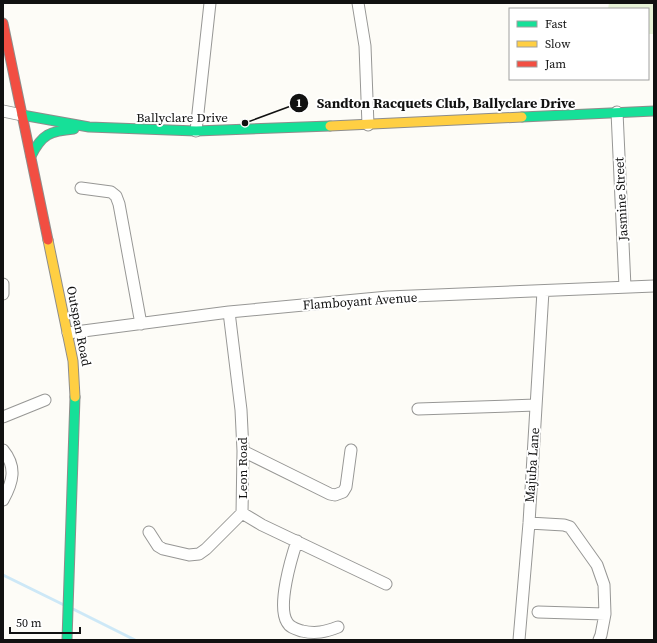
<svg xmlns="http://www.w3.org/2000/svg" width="657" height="643" font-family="'Source Serif 4',serif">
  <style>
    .green { fill: #e7f3d7 }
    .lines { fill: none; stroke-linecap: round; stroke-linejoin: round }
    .stream { stroke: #cde8f7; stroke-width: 3 }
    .street-casing { stroke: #979795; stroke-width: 13 }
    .fast-casing { stroke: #8e8d8b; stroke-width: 11 }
    .slow-casing { stroke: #8e8d8b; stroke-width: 11 }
    .jam-casing { stroke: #8e8d8b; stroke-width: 11 }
    .street { stroke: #fffffe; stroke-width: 11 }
    .fast { stroke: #16e098; stroke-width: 9 }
    .slow { stroke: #ffcf43; stroke-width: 9 }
    .jam { stroke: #f24e42; stroke-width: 9 }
    .labels { text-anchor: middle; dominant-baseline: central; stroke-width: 4; stroke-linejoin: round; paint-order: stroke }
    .street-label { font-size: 13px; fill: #111; stroke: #fff }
    .leader { fill: none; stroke: #111; stroke-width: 1.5 }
    .callout-dot { fill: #111; stroke: #fff; stroke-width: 1.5 }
    .mark-label { font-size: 12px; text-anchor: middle; font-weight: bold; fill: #fff }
    .callout-label { font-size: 14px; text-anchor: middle; font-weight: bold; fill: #111; stroke: #fff; stroke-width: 4; stroke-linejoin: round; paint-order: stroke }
  </style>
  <rect width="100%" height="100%" fill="#fdfcf7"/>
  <path class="green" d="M609 3H654V34H648V9H608Z"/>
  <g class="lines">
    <path class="stream" d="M3 575 64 605
      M73 609 135 640"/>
    <defs>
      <path id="street" d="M358 3 365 46 368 125
        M3 111 22 115
        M617 112 625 287
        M196 131 210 3
        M81 188 111 192 116 196 119 204 141 324
        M3 284V294
        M229 312 241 410 243 451 242 513 262 525 386 584
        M68 333 229 312 388 297 654 286
        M418 409 536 405
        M3 417 45 400
        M3 450C17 467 13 482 3 500
        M243 451 330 494 335 495 343 492 346 487 351 450
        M529 523 564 525 570 527 597 565 604 585 605 614 601 635 599 640
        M149 532 158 546 163 549 189 555 199 554 206 549 242 513
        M297 541C291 559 277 606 287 622 290 628 296 629 302 631 316 634 325 632 338 627
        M538 612 605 614
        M519 640 529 523 543 291"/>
      <path id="fast" d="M22 115 89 127 196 131 330 126
        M522 117 654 111
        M31 156C42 134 50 131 74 129
        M67 640 75 397"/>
      <path id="slow" d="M330 126 522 117
        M48 240 73 361 75 397"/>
      <path id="jam" d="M3 23 48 240"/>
    </defs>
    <use href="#street" class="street-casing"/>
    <use href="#fast" class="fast-casing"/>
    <use href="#slow" class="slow-casing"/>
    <use href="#jam" class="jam-casing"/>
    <use href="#street" class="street"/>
    <use href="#fast" class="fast"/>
    <use href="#slow" class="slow"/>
    <use href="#jam" class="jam"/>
  </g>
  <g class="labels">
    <g class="street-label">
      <text x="182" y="117">Ballyclare Drive</text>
      <text transform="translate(621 199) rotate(-93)">Jasmine Street</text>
      <text transform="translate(360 301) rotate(-4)">Flamboyant Avenue</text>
      <text transform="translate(79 326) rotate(79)">Outspan Road</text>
      <text transform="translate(532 465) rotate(-86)">Majuba Lane</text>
      <text transform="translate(242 468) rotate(-90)">Leon Road</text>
    </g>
  </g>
  <path class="leader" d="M245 123L299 103"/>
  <g class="callout-dot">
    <circle cx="245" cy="123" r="4"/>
    <circle cx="299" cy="103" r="10"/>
  </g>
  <g class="mark-label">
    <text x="299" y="107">1</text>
  </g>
  <g class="callout-label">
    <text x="446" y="108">Sandton Racquets Club, Ballyclare Drive</text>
  </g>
  <rect width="657" height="643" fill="none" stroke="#111111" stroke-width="8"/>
  <rect x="509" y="8" width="140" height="72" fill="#ffffff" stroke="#a0a0a0"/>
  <rect x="517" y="21" width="20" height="6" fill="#16e098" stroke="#a0a0a0"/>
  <text x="545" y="28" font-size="12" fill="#111111">Fast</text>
  <rect x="517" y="41" width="20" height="6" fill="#ffcf43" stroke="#a0a0a0"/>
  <text x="545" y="48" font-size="12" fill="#111111">Slow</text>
  <rect x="517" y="61" width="20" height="6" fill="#f24e42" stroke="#a0a0a0"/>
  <text x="545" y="68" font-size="12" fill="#111111">Jam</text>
  <path d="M10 627v6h70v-6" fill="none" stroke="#111111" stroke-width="2"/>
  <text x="16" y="627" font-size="12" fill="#111111" stroke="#ffffff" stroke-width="3" paint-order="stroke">50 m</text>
</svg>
